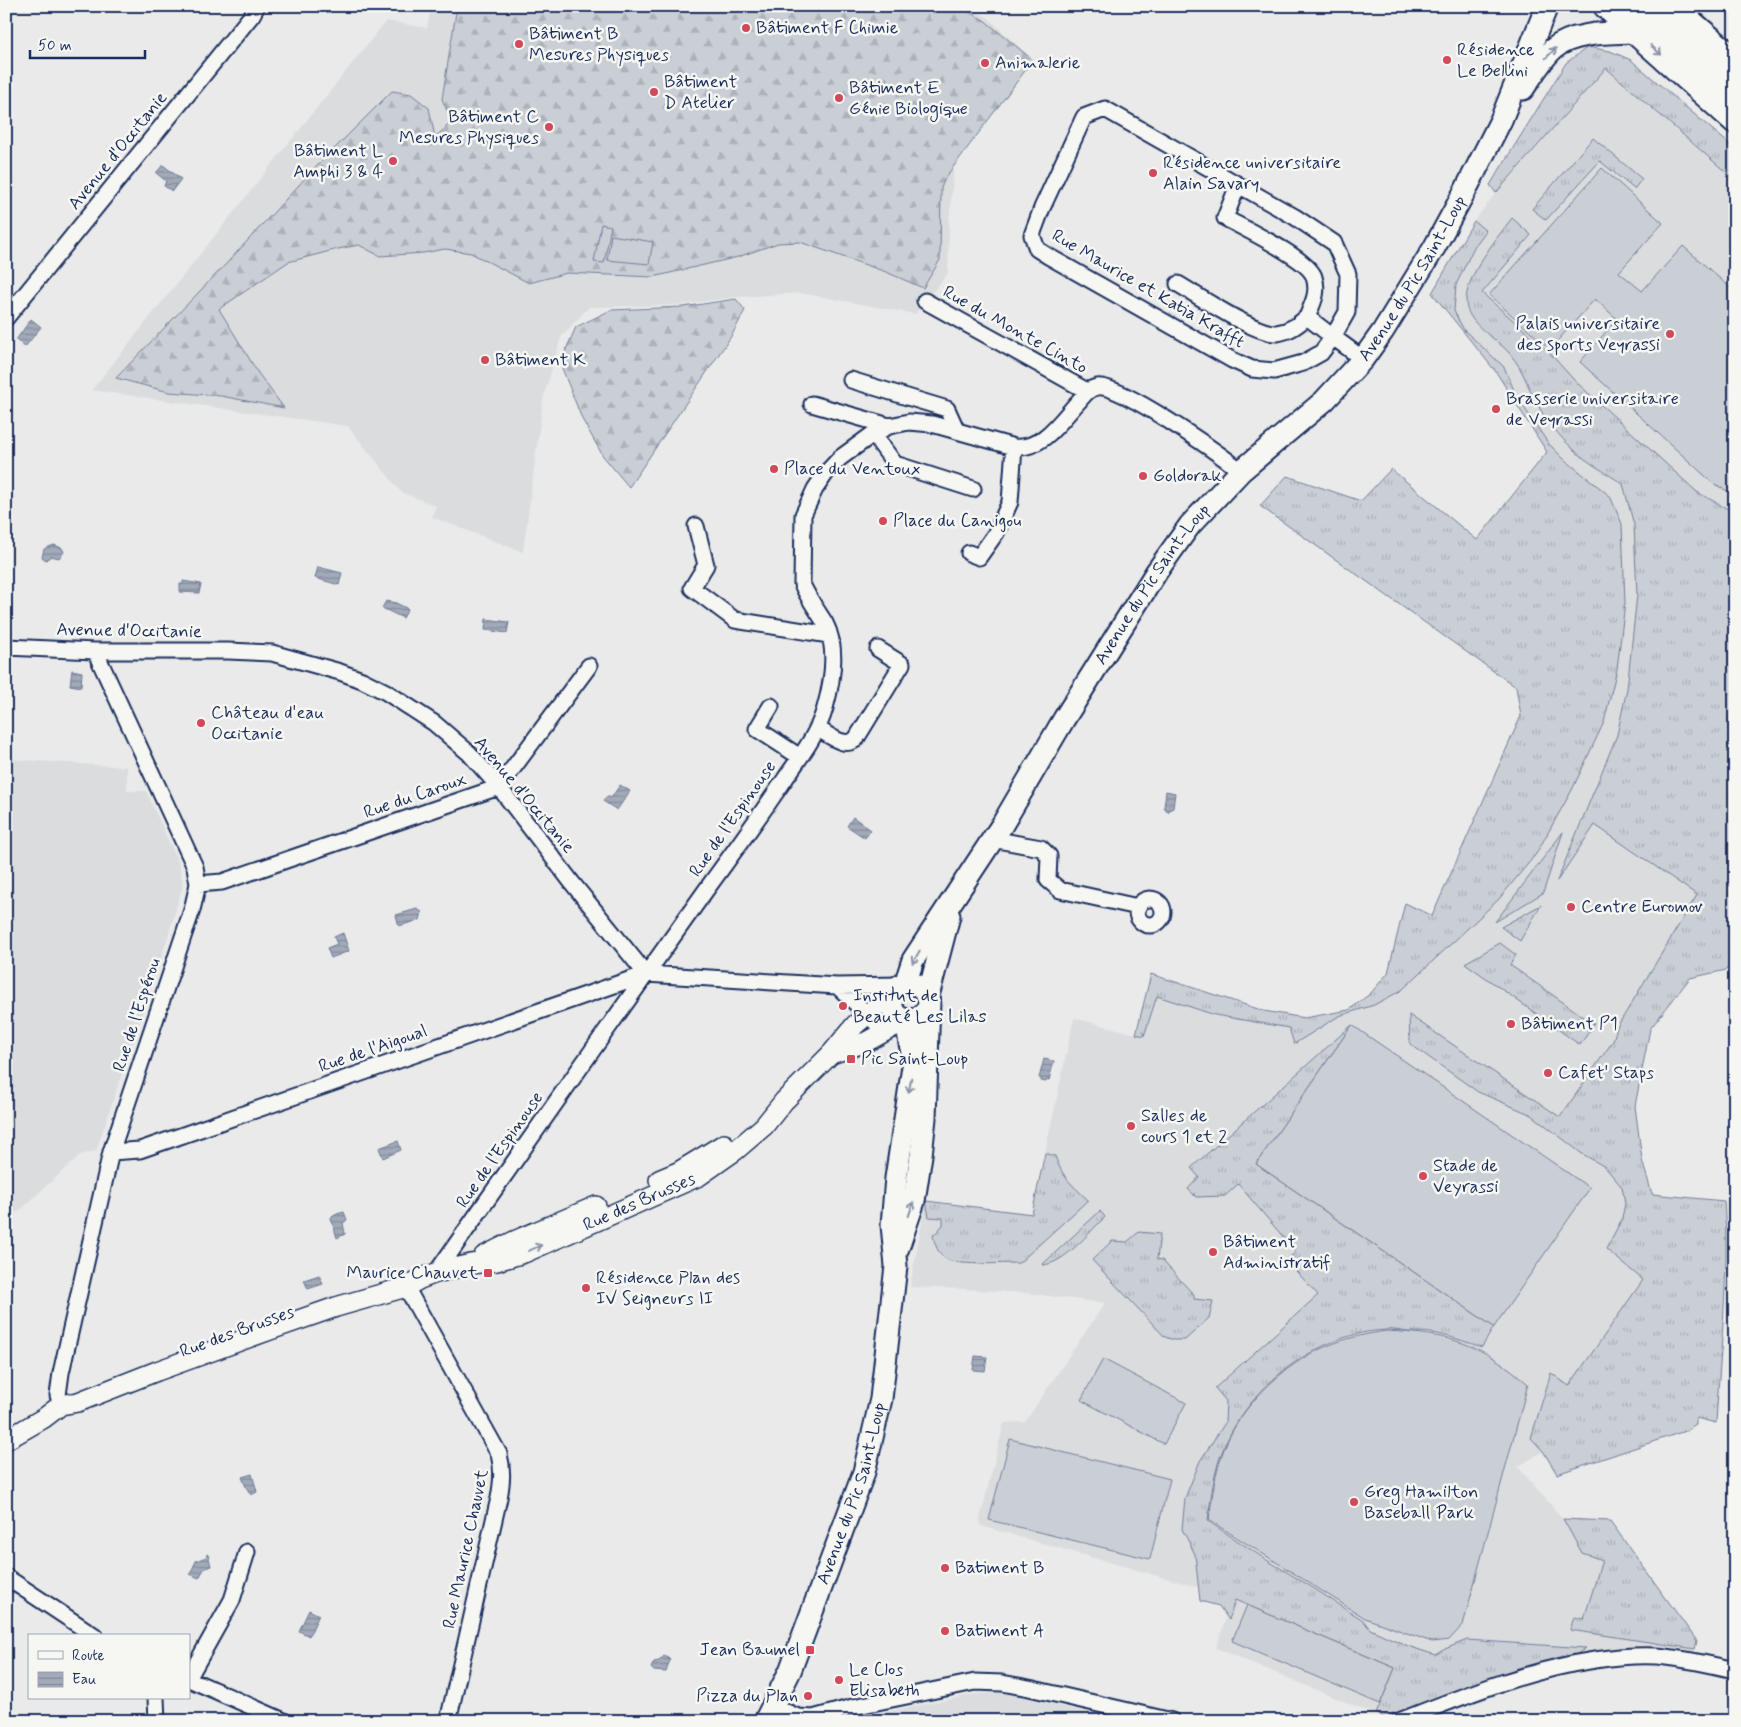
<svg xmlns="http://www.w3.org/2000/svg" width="1741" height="1727" font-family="Mynerve,sans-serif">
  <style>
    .built { fill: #dadcde }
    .grass { fill: url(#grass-tufts); stroke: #727e9a }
    .forest { fill: url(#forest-firs); stroke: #727e9a }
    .garden { fill: #caced5; stroke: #727e9a }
    .water { fill: url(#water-rules); stroke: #6c7995 }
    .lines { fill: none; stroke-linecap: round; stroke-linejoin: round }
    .minor-casing { stroke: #1b2f5e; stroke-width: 19 }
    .tertiary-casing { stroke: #1b2f5e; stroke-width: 22 }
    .secondary-casing { stroke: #1b2f5e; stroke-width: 25 }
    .primary-casing { stroke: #1b2f5e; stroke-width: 28 }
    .minor { stroke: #f6f6f2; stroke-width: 15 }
    .tertiary { stroke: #f6f6f2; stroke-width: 19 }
    .secondary { stroke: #f6f6f2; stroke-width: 21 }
    .primary { stroke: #f6f6f2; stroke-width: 24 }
    .oneway { stroke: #8892a8 }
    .poi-dot { fill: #d1495b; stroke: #f6f6f2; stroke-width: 2 }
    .labels { text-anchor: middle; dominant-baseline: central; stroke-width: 5; stroke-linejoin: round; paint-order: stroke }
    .poi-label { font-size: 18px; fill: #1b2f5e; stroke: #f6f6f2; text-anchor: start }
    .street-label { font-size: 18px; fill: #1b2f5e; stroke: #f6f6f2 }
  </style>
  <defs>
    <pattern id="grass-tufts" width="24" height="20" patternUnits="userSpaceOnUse" patternTransform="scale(1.25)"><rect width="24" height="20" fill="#caced5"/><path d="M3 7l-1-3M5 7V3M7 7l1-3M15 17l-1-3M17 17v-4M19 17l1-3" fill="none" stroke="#adb1b9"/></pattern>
    <pattern id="forest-firs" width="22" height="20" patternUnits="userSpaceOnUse" patternTransform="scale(1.25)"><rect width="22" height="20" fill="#caced5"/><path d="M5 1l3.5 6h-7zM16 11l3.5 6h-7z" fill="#adb1b9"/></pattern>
    <pattern id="water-rules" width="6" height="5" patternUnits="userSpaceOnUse" patternTransform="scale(1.25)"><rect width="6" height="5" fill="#a2aaba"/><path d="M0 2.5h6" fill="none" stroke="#838b9a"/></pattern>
  </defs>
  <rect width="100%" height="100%" fill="#e9eae9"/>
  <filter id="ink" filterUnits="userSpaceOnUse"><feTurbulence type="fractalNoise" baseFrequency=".02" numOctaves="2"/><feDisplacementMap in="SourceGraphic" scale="10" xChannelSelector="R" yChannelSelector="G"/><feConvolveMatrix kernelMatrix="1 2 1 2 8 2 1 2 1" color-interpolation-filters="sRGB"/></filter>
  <g filter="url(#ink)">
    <path class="built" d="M431 6H964L987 17 1033 60 954 166 949 222 948 273 915 314 801 293 736 297 680 305 589 307 561 337 543 399 523 552 432 517 436 506 401 492 348 426 92 390 386 21 427 28Z
      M1606 68 1735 180V957L1726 970 1690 978 1651 1024 1635 1106 1642 1160 1652 1194 1724 1201 1726 1229 1722 1340 1716 1423 1696 1418V1424L1685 1431 1557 1474 1543 1451 1518 1467 1563 1519 1610 1521 1697 1641 1694 1654 1607 1649 1577 1654 1509 1674 1382 1717 1216 1648 1233 1597 981 1526 980 1519 1004 1423 1025 1422 1105 1303 1025 1293 966 1289 910 1287 926 1201 1032 1213 1074 1018 1136 1034 1151 974 1264 1011 1304 1018 1349 1010 1371 993 1388 973 1405 903 1432 916 1521 716 1516 687 1260 506 1287 476 1361 501 1391 469 1477 540 1547 452 1496 372 1432 293 1474 221 1496 193Z
      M6 759 127 767V791H146L179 864 183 884 166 943 96 1151 80 1155 17 1213 6 1202V1138L11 1123 6 1121Z
      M1002 1692 1102 1716 1116 1719V1721H839L977 1694Z"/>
    <path class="grass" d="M1588 47 1610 51 1631 60 1735 149V180L1606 68 1496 193 1490 185 1566 63Z
      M1593 138 1642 179 1634 189 1600 161 1546 220 1532 209Z
      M1512 218 1531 235 1482 293 1547 350 1574 380 1697 492 1735 513V957L1726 970 1690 978 1650 1029 1635 1106 1642 1160 1652 1194 1724 1201C1730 1275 1720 1349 1716 1423L1696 1418V1424L1685 1431 1557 1474 1543 1451 1531 1438 1551 1373 1569 1386 1643 1280 1606 1249 1622 1219 1625 1203 1622 1187 1605 1167 1581 1153 1532 1115 1478 1092 1410 1044 1409 1015 1560 1117 1613 1041 1617 1027 1697 895 1595 825 1557 881 1617 735 1627 689 1637 595 1634 525 1623 484C1607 473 1586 462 1573 449 1560 437 1546 420 1537 404 1527 386 1525 372 1510 354 1497 338 1465 324 1466 300 1467 274 1497 238 1512 218Z
      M1474 221 1486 231 1474 247 1456 285 1454 311 1464 330 1504 367 1517 397 1548 443 1565 460 1610 496 1622 524 1625 603 1617 669 1604 722 1572 790 1536 854 1499 899 1402 990 1374 1005 1339 1016 1294 1044 1289 1028 1215 1015 1157 996 1144 1036 1136 1034 1151 974 1264 1011 1304 1018 1349 1010 1371 993 1388 973 1405 903 1432 916 1521 716 1516 687 1260 506 1287 476 1361 501 1391 469 1477 540 1547 452 1496 372 1432 293Z
      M1563 832 1543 893 1495 922Z
      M1541 905 1520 941 1501 927Z
      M1500 943 1516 955 1510 965 1594 1024 1580 1045 1465 963Z
      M1352 1025 1256 1164 1494 1327 1482 1347C1469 1343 1456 1338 1442 1335 1431 1332 1419 1332 1408 1332 1401 1331 1393 1329 1386 1330 1317 1333 1251 1385 1224 1447 1214 1470 1211 1496 1208 1521L1265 1559 1310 1586 1363 1620 1370 1629 1408 1646 1435 1655 1445 1649 1467 1640 1586 1648 1577 1654 1509 1674 1382 1717 1376 1714 1395 1668 1235 1600 1229 1620 1219 1606 1200 1601 1195 1554 1182 1529 1185 1498 1200 1461 1225 1423 1226 1401 1215 1388 1318 1295 1286 1260 1296 1252 1238 1184 1225 1196 1196 1197 1188 1189 1199 1177 1191 1168Z
      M1045 1153 1055 1156C1062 1177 1072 1185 1088 1200L1019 1263C1001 1263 963 1266 948 1260 938 1255 934 1243 933 1234L936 1233 943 1225V1218L929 1217 926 1201 1032 1214Z
      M1100 1211 1105 1217C1089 1232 1065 1264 1042 1265Z
      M1139 1232 1160 1234 1157 1259 1162 1260 1194 1295V1299L1213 1301 1209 1318 1185 1340H1174L1165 1337 1092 1260 1112 1241 1127 1242Z
      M1563 1519 1610 1521 1697 1641 1695 1649 1570 1630 1574 1617 1584 1619 1602 1560 1582 1553Z"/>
    <path class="forest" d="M457 6H957L984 20 1033 60 945 178 941 188 940 260 923 288 886 272 800 242 778 243 738 257 653 277 567 273 529 283 471 253 445 249 423 253 380 256 359 245 338 249 288 262 219 309 258 373 284 408 221 396 169 392 116 378 226 264 310 173 392 91 411 94 429 108 435 137 452 122 442 99Z
      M736 299 745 310 732 335 629 487 603 456 582 419 560 363 576 327 611 310 683 307Z"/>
    <path class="garden" d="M1602 168 1663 223 1619 272 1642 291 1683 246 1735 292V495L1714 484 1580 362 1617 319 1595 299 1550 349 1489 295Z
      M601 224 611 226 604 263 594 262Z
      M611 235 653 242 649 264 607 260Z
      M1352 1025 1590 1188 1494 1327 1256 1164Z
      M1386 1331C1447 1334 1481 1342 1528 1384L1463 1625 1449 1640 1432 1642 1365 1618 1209 1520C1212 1496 1215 1472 1224 1449 1241 1405 1284 1364 1327 1346 1346 1338 1366 1334 1386 1331Z
      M1103 1359 1186 1403 1164 1444 1081 1400Z
      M1010 1439 1170 1479 1150 1559 989 1520Z
      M1247 1605 1395 1668 1380 1704 1232 1641Z"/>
    <path class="water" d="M163 165 181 179 172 191 164 186 166 181 156 173Z
      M31 319 41 327 25 347 16 340Z
      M54 545 62 548 64 552 59 558 51 556 46 560 42 557 44 549Z
      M318 567 342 573 339 585 315 578Z
      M183 581 201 584 199 593 180 592V584H183Z
      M386 601 396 603 408 609 403 618 382 608Z
      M486 619 509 622 507 633 485 630Z
      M72 670 82 672 81 687 70 685Z
      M620 785 630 791 617 810 603 801 607 796 611 798Z
      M1166 791 1175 793 1173 808 1171 809 1168 812 1164 807Z
      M853 817 871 830 865 838 847 826Z
      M417 909 422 912 420 920 399 926 396 915Z
      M343 933 349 951 331 958 327 948 337 944 334 937Z
      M1044 1059 1054 1061 1049 1080H1047L1046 1082 1041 1081V1078H1039Z
      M398 1141 401 1150 383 1158 379 1148Z
      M344 1212 347 1220 343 1223 345 1234 337 1238 331 1218 333 1215Z
      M319 1275 323 1284 308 1289 304 1280Z
      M975 1356 987 1357 985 1371 973 1370Z
      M252 1474 257 1492 251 1495 246 1487 242 1477Z
      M207 1554 210 1556 209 1558 211 1566 204 1569 199 1578 190 1574 196 1561 206 1557Z
      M309 1610 319 1615 309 1636 299 1631Z
      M664 1656 668 1658 670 1660 666 1672 654 1671 651 1668 654 1662 659 1661Z"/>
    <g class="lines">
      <defs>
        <path id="minor" d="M1238 185 1225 218C1243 228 1309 259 1314 277 1319 292 1313 303 1307 317L1333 337 1321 353 1303 363 1274 371 1252 369 1232 360 1048 256 1037 249 1032 235 1042 208 1084 117 1105 109 1295 217 1334 243 1348 274 1347 312 1333 337 1363 359
          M1178 284C1199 296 1256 335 1277 333 1290 331 1298 325 1307 317
          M925 301 1087 391
          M6 318 252 15 257 6
          M851 380 947 409 957 431
          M812 404 889 426
          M873 434 895 464 973 489
          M696 526 706 565 692 588 735 620 829 635
          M969 553 979 557 996 533 1010 502 1014 447
          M6 647 95 651H228L272 653 340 672 362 680 386 692 434 723 469 753 499 787 573 884 646 974
          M771 706 757 729 800 757
          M818 729C830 735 844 749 856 739L902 664 878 649
          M992 839 1041 848 1049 856 1048 880 1060 890 1138 907
          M198 884 222 882 499 787 589 666
          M1137 912a13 13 0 1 1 26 0a13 13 0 1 1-26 0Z
          M837 986C854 1001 869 1017 886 1032
          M111 1152 140 1150 646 974 837 986 901 985
          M436 1273C526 1145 615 1017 706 890 733 853 759 817 785 779 800 757 818 734 825 708 832 683 838 647 825 623 817 610 808 598 802 584L803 515 815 489 826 473 840 458 873 434 889 426 909 422 932 424 1014 447C1043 450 1061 420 1079 401 1084 395 1088 389 1097 387 1118 382 1221 455 1241 471
          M406 1287 499 1454C503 1470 502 1482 499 1498L448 1721
          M61 1405 58 1395 61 1373 111 1152 192 910 198 884 195 867 95 651
          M6 1577 95 1636
          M189 1677 232 1600 247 1552
          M189 1679 284 1721
          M156 1698 157 1721
          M773 1706 798 1717 813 1718 853 1707 975 1682 1002 1683 1029 1688 1172 1721
          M1399 1721C1464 1696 1527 1670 1595 1660 1615 1657 1636 1655 1656 1656 1683 1658 1708 1664 1735 1670"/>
        <g id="tertiary">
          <path d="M831 1054 866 1042 906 1020"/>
          <path d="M659 1180 678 1172 724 1144"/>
          <path d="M484 1256 514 1241 596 1206"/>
          <path id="s1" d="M6 1440 44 1418 61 1405 78 1402 157 1371 270 1330 336 1307 406 1287 420 1279 436 1273 471 1264 497 1261 524 1253 699 1176 736 1150 764 1126 784 1101 831 1054 855 1025 897 989"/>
        </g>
        <g id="secondary">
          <path d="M1523 89C1532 76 1541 60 1553 49 1573 32 1610 33 1635 32"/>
          <path id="s2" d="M905 984 913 960 1002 825 1064 719 1157 571 1190 525 1241 471 1324 401 1363 359 1383 331 1434 248 1465 191 1501 120 1547 6"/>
          <path d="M928 996 949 916"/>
          <path d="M898 1248 914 1201 921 1155 925 1118 929 1002C925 979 896 975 892 999 888 1021 917 1028 928 1008"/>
          <path id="s3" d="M765 1721 790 1671 864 1472 881 1399 896 1266 892 1225 896 1178 914 1060 910 1044 906 1020"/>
        </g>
        <path id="primary" d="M1606 6 1735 121
          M1639 6 1735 90
          M1672 6 1735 60"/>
      </defs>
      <use href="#minor" class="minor-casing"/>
      <use href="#tertiary" class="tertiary-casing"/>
      <use href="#secondary" class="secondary-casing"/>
      <use href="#primary" class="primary-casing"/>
      <use href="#minor" class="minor"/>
      <use href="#tertiary" class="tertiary"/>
      <use href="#secondary" class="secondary"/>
      <use href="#primary" class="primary"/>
    </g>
    <defs><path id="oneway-shaft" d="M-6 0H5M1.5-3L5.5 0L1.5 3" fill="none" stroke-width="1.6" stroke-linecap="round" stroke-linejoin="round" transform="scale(1.25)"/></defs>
    <g class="oneway">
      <use href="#oneway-shaft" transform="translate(1656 50) rotate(42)"/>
      <use href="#oneway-shaft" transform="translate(1551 53) rotate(-45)"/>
      <use href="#oneway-shaft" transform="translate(916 957) rotate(120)"/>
      <use href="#oneway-shaft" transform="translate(910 1085) rotate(100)"/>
      <use href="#oneway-shaft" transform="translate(911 1209) rotate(-72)"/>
      <use href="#oneway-shaft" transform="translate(535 1248) rotate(-24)"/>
    </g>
  </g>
  <g class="poi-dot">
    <circle cx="746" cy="28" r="5"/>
    <circle cx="519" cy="44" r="5"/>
    <circle cx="1447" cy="60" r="5"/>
    <circle cx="985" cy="63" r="5"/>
    <circle cx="654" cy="92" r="5"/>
    <circle cx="839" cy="98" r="5"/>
    <circle cx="549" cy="127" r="5"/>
    <circle cx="393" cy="161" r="5"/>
    <circle cx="1153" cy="173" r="5"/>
    <circle cx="1670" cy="334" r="5"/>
    <circle cx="485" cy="360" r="5"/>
    <circle cx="1496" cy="409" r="5"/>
    <circle cx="774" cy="469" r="5"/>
    <circle cx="1143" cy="476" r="5"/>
    <circle cx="883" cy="521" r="5"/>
    <circle cx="201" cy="723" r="5"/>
    <circle cx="1571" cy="907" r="5"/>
    <circle cx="843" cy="1006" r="5"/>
    <circle cx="1511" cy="1024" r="5"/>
    <rect x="846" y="1054" width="10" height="10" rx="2.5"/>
    <circle cx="1548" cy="1073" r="5"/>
    <circle cx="1131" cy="1126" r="5"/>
    <circle cx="1423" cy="1176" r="5"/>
    <circle cx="1213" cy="1252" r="5"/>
    <rect x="483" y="1268" width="10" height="10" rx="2.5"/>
    <circle cx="586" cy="1288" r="5"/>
    <circle cx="1354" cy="1502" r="5"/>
    <circle cx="945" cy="1568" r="5"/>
    <circle cx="945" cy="1631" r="5"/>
    <rect x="805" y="1645" width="10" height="10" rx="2.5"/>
    <circle cx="839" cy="1680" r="5"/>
    <circle cx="808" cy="1696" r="5"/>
  </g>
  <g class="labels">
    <g class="poi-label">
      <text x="756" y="28">Bâtiment F Chimie</text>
      <text x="529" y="34">Bâtiment B<tspan x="529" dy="21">Mesures Physiques</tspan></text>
      <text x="1457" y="50">Résidence<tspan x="1457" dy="21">Le Bellini</tspan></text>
      <text x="995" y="63">Animalerie</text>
      <text x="664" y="82">Bâtiment<tspan x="664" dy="21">D Atelier</tspan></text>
      <text x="849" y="88">Bâtiment E<tspan x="849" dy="21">Génie Biologique</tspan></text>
      <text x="539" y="117" text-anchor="end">Bâtiment C<tspan x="539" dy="21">Mesures Physiques</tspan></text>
      <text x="383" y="151" text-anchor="end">Bâtiment L<tspan x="383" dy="21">Amphi 3 &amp; 4</tspan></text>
      <text x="1163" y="163">Résidence universitaire<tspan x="1163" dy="21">Alain Savary</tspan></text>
      <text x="1660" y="324" text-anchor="end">Palais universitaire<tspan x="1660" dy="21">des sports Veyrassi</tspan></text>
      <text x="495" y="360">Bâtiment K</text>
      <text x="1506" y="399">Brasserie universitaire<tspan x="1506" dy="21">de Veyrassi</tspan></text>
      <text x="784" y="469">Place du Ventoux</text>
      <text x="1153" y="476">Goldorak</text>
      <text x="893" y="521">Place du Canigou</text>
      <text x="211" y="713">Château d'eau<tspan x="211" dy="21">Occitanie</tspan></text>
      <text x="1581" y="907">Centre Euromov</text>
      <text x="853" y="996">Institut de<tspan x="853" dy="21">Beauté Les Lilas</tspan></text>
      <text x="1521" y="1024">Bâtiment P1</text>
      <text x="861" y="1059">Pic Saint-Loup</text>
      <text x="1558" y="1073">Cafet' Staps</text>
      <text x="1141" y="1116">Salles de<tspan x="1141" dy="21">cours 1 et 2</tspan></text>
      <text x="1433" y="1166">Stade de<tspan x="1433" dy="21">Veyrassi</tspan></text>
      <text x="1223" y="1242">Bâtiment<tspan x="1223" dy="21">Administratif</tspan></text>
      <text x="478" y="1273" text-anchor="end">Maurice Chauvet</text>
      <text x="596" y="1278">Résidence Plan des<tspan x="596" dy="21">IV Seigneurs II</tspan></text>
      <text x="1364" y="1492">Greg Hamilton<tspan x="1364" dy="21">Baseball Park</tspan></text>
      <text x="955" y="1568">Batiment B</text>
      <text x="955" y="1631">Batiment A</text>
      <text x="800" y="1650" text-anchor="end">Jean Baumel</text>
      <text x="849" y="1670">Le Clos<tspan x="849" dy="21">Elisabeth</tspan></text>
      <text x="798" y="1696" text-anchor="end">Pizza du Plan</text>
    </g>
    <g class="street-label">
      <text transform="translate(118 151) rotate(-51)">Avenue d'Occitanie</text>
      <text stroke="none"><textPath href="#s2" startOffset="876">Avenue du Pic Saint-Loup</textPath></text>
      <text transform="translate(1148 289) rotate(30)">Rue Maurice et Katia Krafft</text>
      <text transform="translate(1015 330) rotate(29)">Rue du Monte Cinto</text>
      <text stroke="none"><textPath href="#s2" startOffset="471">Avenue du Pic Saint-Loup</textPath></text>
      <text transform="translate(129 631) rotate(1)">Avenue d'Occitanie</text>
      <text transform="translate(524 795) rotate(50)">Avenue d'Occitanie</text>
      <text transform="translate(415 796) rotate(-19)">Rue du Caroux</text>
      <text transform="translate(733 819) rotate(-55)">Rue de l'Espinouse</text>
      <text transform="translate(137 1015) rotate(-72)">Rue de l'Espérou</text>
      <text transform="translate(373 1049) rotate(-19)">Rue de l'Aigoual</text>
      <text transform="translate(500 1150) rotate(-55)">Rue de l'Espinouse</text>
      <text stroke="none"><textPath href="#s1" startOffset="680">Rue des Brusses</textPath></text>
      <text transform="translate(237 1332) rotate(-20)">Rue des Brusses</text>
      <text stroke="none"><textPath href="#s3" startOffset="244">Avenue du Pic Saint-Loup</textPath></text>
      <text transform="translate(466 1549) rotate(-78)">Rue Maurice Chauvet</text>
    </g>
  </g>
  <rect width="1741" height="1727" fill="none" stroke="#f6f6f2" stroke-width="25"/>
  <rect x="12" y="12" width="1716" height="1702" fill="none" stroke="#1b2f5e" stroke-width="2" filter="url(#ink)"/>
  <rect x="28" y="1634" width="162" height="65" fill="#f6f6f2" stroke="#9ea6b7"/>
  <rect x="38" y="1651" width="25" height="8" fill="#f6f6f2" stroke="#9ea6b7"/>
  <text x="72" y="1660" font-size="15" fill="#1b2f5e">Route</text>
  <rect x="38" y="1672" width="25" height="15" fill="url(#water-rules)" stroke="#9ea6b7"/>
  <text x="72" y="1684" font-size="15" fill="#1b2f5e">Eau</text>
  <path d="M30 50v8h115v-8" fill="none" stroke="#1b2f5e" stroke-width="2.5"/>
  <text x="38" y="50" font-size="15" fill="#1b2f5e" stroke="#f6f6f2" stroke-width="4" paint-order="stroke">50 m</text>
</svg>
